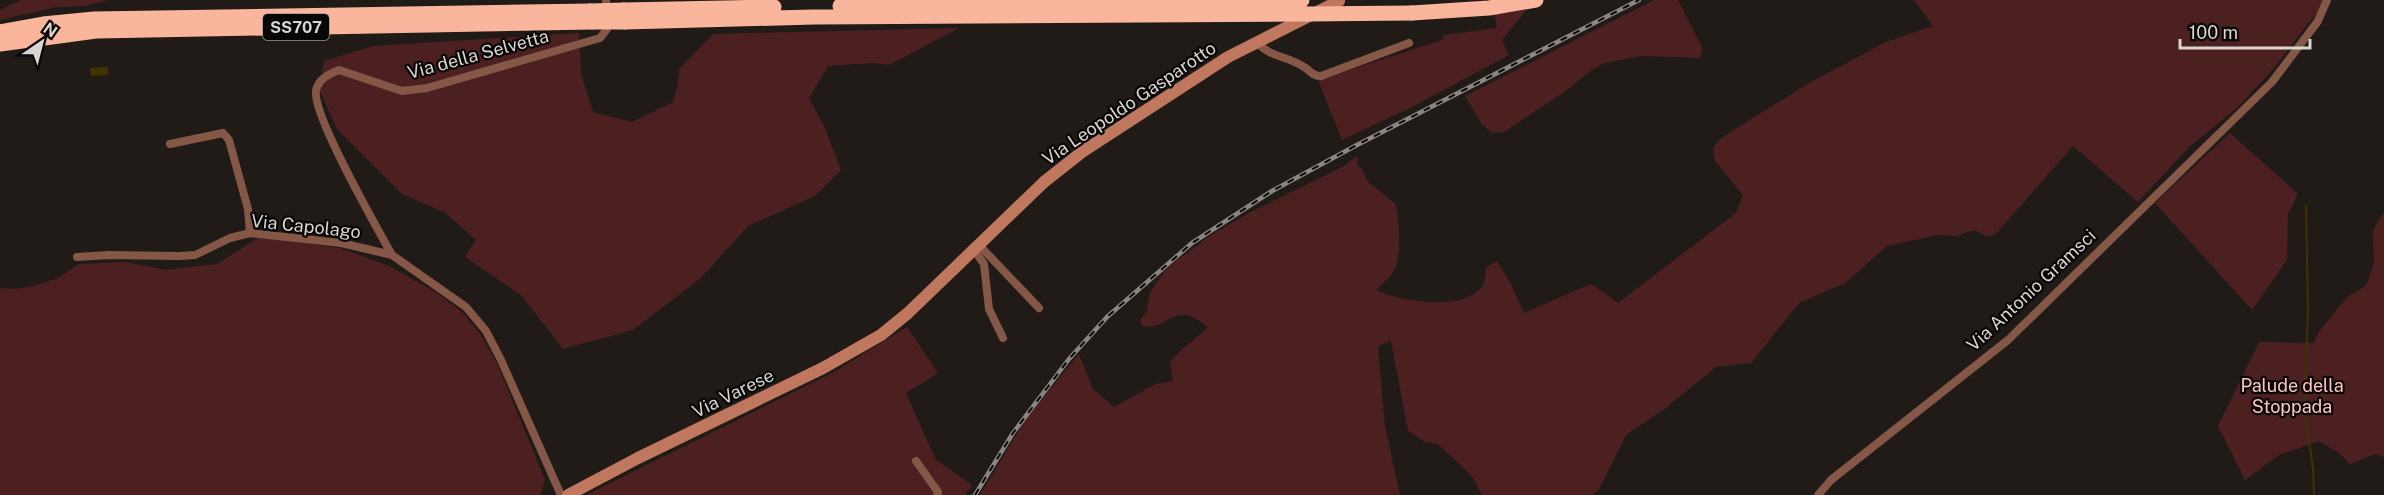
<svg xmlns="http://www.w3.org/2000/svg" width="2384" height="495" font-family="'Public Sans',sans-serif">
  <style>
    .green { fill: #4c2020 }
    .water { fill: #3f3400 }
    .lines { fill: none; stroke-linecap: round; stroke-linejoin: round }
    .stream { stroke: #3f3400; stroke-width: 2 }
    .street { stroke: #845747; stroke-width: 8 }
    .secondary { stroke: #bf775d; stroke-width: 12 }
    .highway { stroke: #fab59d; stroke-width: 15 }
    .rail-casing { stroke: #8b8683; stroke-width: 4.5 }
    .rail { stroke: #090705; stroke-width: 2; stroke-dasharray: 7; stroke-linecap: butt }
    .highway-bridge { stroke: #fab59d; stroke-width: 15 }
    .labels { text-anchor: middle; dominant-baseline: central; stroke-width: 4.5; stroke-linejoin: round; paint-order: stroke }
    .shield { fill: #090705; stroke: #9b9794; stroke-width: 1.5 }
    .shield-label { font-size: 16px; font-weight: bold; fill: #d9d5d2 }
    .street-label { font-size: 18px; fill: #d9d5d2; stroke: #090705 }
    .park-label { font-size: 18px; fill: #ffc3c0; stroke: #090705 }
  </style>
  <rect width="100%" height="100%" fill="#211b17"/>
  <path class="green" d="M21 0H108L85 6 56 7 0 20V10Z
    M1654 0H1678L1701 45 1702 53 1699 58 1641 56 1605 63 1593 69 1563 93 1504 132 1492 133 1482 124 1465 96Z
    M1914 0H2325L2324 7 2309 22 2275 67 2238 107 2189 147 2138 202 2073 146 1995 235 1986 236 1974 230 1956 236 1938 235 1887 246 1845 283 1799 303 1751 363 1716 367 1667 407 1626 435 1598 491 1593 495H1482L1472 476 1438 444 1425 442 1408 431 1391 341 1378 346 1385 427 1400 495H980L1025 420 1079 354 1093 389 1114 407 1156 384 1173 381 1170 363C1180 348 1196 340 1208 327 1202 323 1195 317 1187 315 1170 312 1158 333 1141 325V319L1147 311 1150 292 1165 271 1176 261 1211 235 1247 214 1342 167 1357 156 1358 166 1363 170 1367 181 1396 204C1398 221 1403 258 1393 272 1389 279 1381 284 1376 290 1400 301 1465 313 1483 285 1486 281 1485 272 1486 267L1497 261 1511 284 1524 313 1591 284 1618 303 1736 213 1743 195 1715 161 1713 148 1721 138 1811 82 1886 42 1933 26Z
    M1527 9 1502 40 1509 55 1410 108 1342 140 1318 80 1442 40 1445 35 1497 28 1494 14Z
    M959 28 889 65 872 63 828 66 809 98 825 128 841 170 815 196 748 226 701 278 633 330 563 349 521 295 465 257 476 240 444 212 402 194 337 129 320 91 324 61 373 46 579 33 581 73 593 112 632 122 673 102 678 84 679 69 713 34Z
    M2230 133 2298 194 2288 214 2287 260 2252 310 2155 203Z
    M2384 212V457L2375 454 2350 464 2339 453 2319 441 2279 455 2245 480 2218 426 2259 342 2314 343 2318 333 2347 297 2364 287 2368 281 2374 262 2373 230Z
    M259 237 340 248 389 266 437 293 462 312 481 335 497 363 545 480 540 495H0V288L15 289 34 286 58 278 79 264 125 262 166 270 217 264Z
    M907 327 938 373 906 393 936 460 972 485 965 495H586L834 372Z"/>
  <path class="water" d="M108 67V75L91 76 90 68Z"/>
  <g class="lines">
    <path class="stream" d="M2306 206 2308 312 2304 407 2313 468 2314 495"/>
    <path class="street" d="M1257 42C1268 57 1289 56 1304 67 1311 71 1312 76 1321 76L1409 43
      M170 144 223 133 229 140 248 209 250 233
      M979 245 1039 308
      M974 250 984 264 989 309 1003 338
      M392 255C377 228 312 114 316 91 318 79 329 74 339 70L402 91 427 88 600 38 607 29 606 0
      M77 257 109 255 179 256 195 255 230 238 250 233 341 243 392 255 466 307 486 331 501 360 561 495
      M916 461 938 492 937 495
      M1818 495 1831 480 2008 340 2272 82 2318 21 2327 0"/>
    <path class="secondary" d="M568 495 638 458 823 368 881 335 908 313 1044 182 1082 152 1228 57 1339 1"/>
    <path class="highway" d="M840 6 1302 0
      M624 10 774 7
      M1412 13 1489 8 1536 0
      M625 22 814 17 1306 14
      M0 32 43 24 94 19 590 11
      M0 44 96 31 592 22"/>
    <defs>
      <path id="rail" d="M975 495 1013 433 1069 359 1107 317 1192 243 1272 191 1357 145 1639 0"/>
    </defs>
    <use href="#rail" class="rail-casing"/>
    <use href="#rail" class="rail"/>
    <path class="highway-bridge" d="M590 11 624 10
      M1306 14 1412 13
      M592 22H625"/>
  </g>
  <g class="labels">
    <rect class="shield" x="263" y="14" width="66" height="26" rx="4.5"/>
    <g class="shield-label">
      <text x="296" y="27">SS707</text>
    </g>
    <g class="street-label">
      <text transform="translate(478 54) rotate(-15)">Via della Selvetta</text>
      <text transform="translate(1129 103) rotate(-34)">Via Leopoldo Gasparotto</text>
      <text transform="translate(306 226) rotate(6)">Via Capolago</text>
      <text transform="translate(2031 290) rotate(-43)">Via Antonio Gramsci</text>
      <text transform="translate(733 393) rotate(-26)">Via Varese</text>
    </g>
    <g class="park-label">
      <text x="2292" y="385">Palude della<tspan x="2292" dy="21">Stoppada</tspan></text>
    </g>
  </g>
  <g transform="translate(42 42) rotate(35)" stroke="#090705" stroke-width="4.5" paint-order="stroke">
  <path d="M0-4.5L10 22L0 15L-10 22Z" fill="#d9d5d2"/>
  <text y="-9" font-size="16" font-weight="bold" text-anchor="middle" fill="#d9d5d2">N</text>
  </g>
  <path d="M2180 39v9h130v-9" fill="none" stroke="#d9d5d2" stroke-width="3"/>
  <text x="2189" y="39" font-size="18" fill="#d9d5d2" stroke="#090705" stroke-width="4.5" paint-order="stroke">100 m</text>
</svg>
